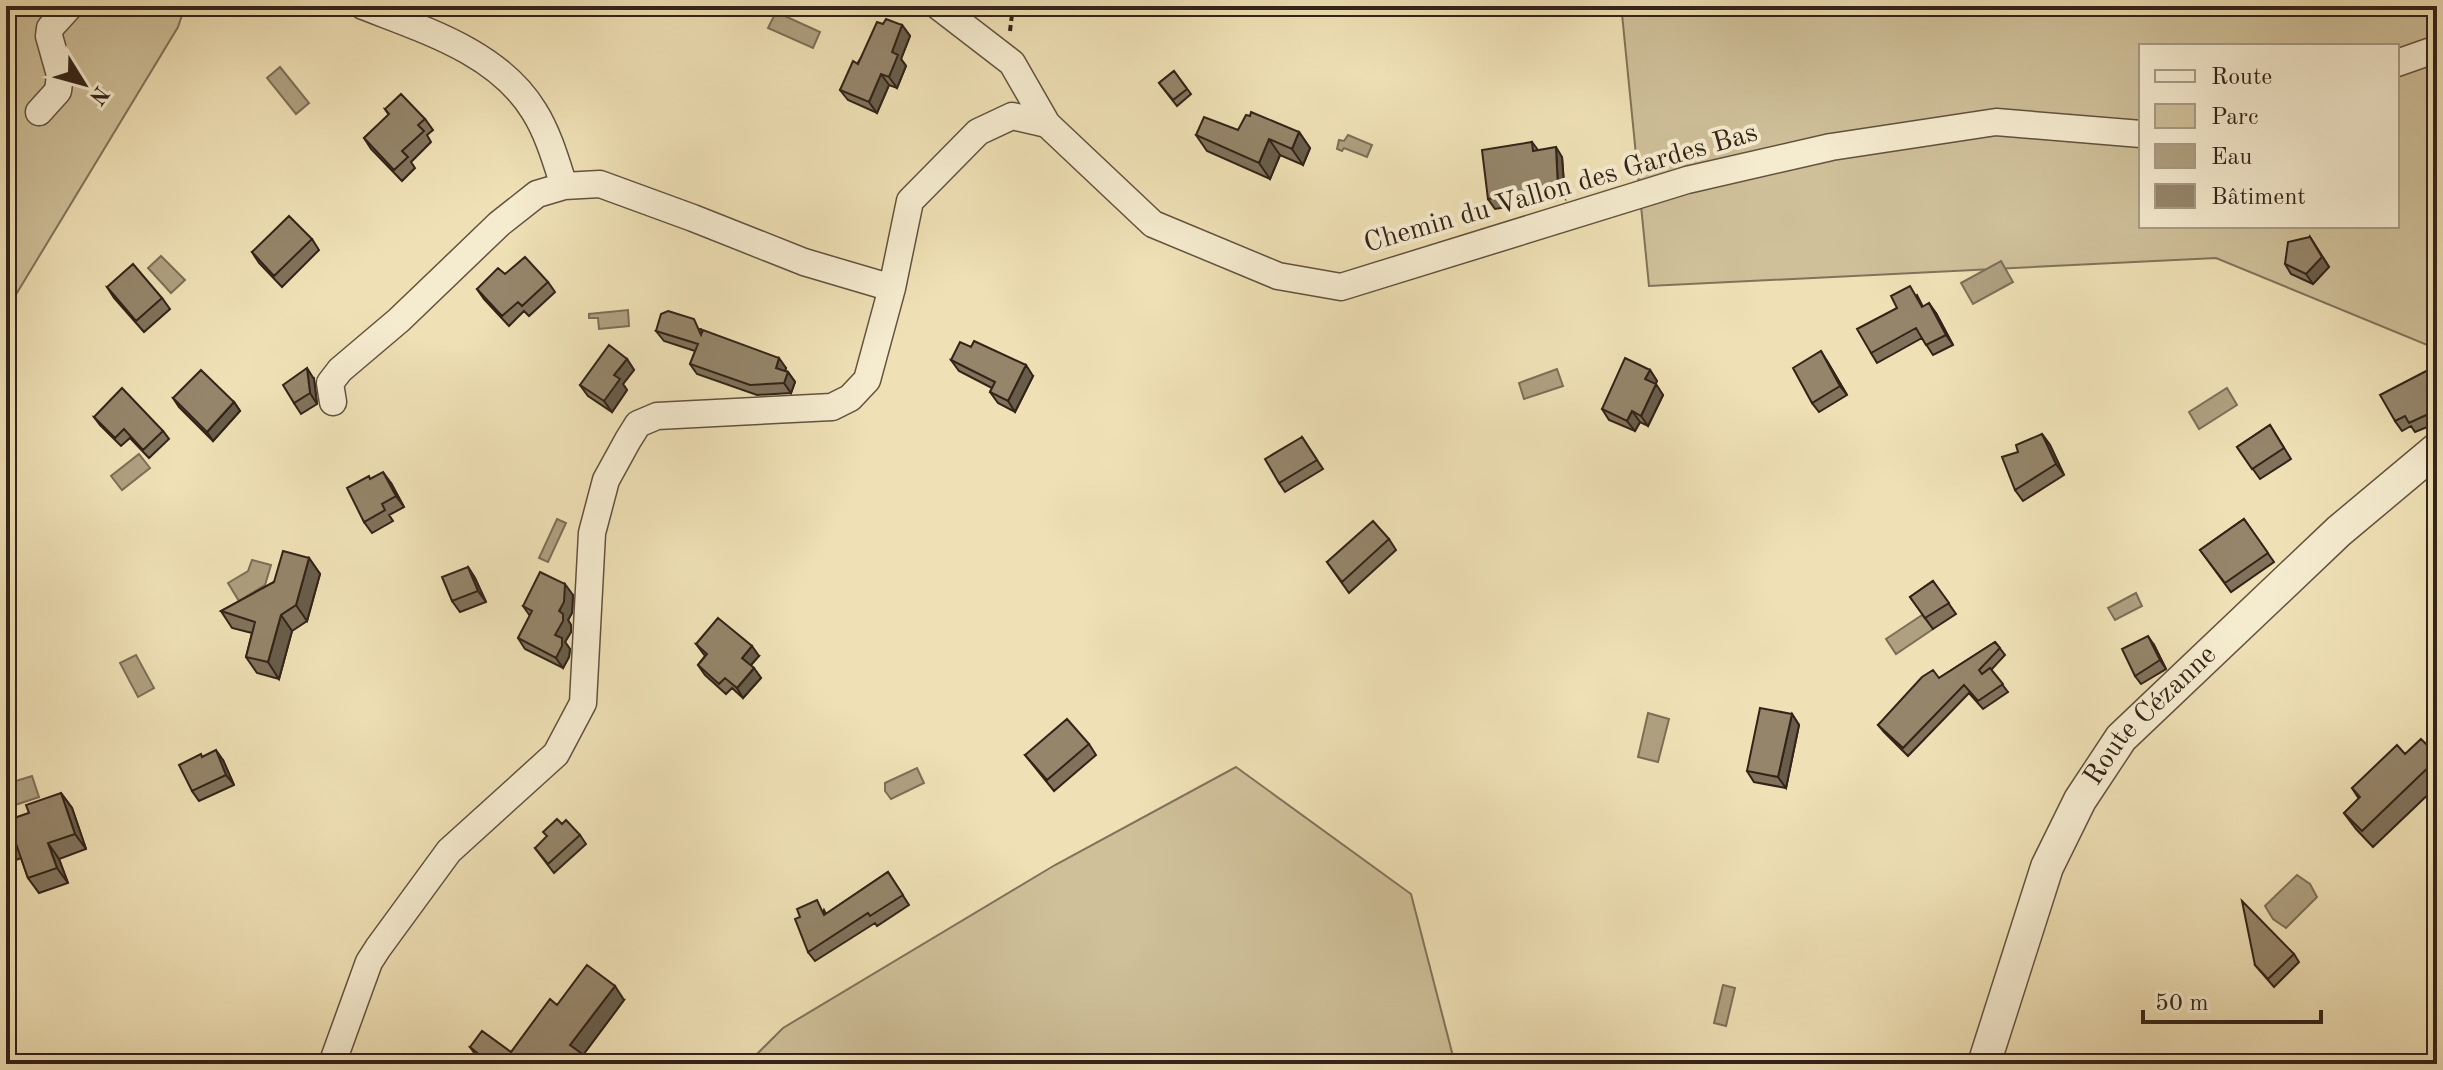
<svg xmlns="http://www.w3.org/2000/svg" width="2443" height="1070" font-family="'Old Standard TT',serif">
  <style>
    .green { fill: #cfc09a; stroke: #817259; stroke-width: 2; fill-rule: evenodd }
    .water { fill: #afa080; stroke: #7d6e56; stroke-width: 2 }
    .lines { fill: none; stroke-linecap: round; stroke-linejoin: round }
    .minor-casing { stroke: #62523f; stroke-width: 29 }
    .tertiary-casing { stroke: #62523f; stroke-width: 35 }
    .path { stroke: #332318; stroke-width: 4; stroke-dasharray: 6 4; stroke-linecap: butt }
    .minor { stroke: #f5ebcf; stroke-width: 26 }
    .tertiary { stroke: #f5ebcf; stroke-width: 32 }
    .wall { fill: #80725b; stroke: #332318; stroke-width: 2 }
    .shaded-wall { fill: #685d4a; stroke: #332318; stroke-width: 2 }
    .building { fill: #95856a; stroke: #332318; stroke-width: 2 }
    .labels { text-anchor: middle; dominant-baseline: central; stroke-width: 8; stroke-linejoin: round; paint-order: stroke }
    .street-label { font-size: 28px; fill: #332318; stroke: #f5ebcf }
  </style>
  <rect width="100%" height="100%" fill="#efe0b5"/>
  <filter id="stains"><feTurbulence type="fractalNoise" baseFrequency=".0025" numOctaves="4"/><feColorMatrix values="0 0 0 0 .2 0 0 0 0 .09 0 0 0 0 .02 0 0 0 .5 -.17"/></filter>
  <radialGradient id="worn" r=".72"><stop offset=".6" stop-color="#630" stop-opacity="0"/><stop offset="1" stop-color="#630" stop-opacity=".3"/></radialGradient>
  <path class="green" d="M6 6H185L178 27 6 311Z
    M1663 6H2437V349L2216 258 1649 286 1622 14ZM2141 46H2397V226H2141Z
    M1236 767 1411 894 1455 1064H747L783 1028 1055 865Z"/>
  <path class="water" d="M776 12 820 32 813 48 768 28Z
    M280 67 309 103 296 114 267 78Z
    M1348 135 1372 145 1367 157 1344 148 1342 151 1337 149 1339 140 1344 141Z
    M161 256 185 280 171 293 148 268Z
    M2001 261 2013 282 1973 304 1961 283Z
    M628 310 629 326 599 329 598 318H589V314Z
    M1557 369 1563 386 1524 399 1519 383Z
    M2227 388 2237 405 2199 429 2189 412Z
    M139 454 150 468 122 490 111 476Z
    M557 519 566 523 548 562 539 558Z
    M252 560 271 565 265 585 239 601 228 583 248 571Z
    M2136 593 2142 606 2115 620 2108 608Z
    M1922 615 1933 629 1896 654 1886 639Z
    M136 655 154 688 138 697 120 663Z
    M1648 713 1669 719 1658 762 1638 757Z
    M917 768 924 783 891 799 885 791V783Z
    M32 776 39 797 6 808V784Z
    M2297 875 2310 884 2317 897 2286 928 2273 919 2265 906Z
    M1723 985 1735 988 1726 1026 1714 1023Z"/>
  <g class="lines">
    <defs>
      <path id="minor" d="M363 6C424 30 498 52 534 111 548 133 556 161 564 186
        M938 6 1012 63 1047 124 1153 224 1278 276 1341 287 1687 180 1831 147 1996 122 2141 134
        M2397 63 2437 49
        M39 112 58 91 60 75 49 36 50 28 70 6
        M333 402 330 383 340 370 399 320 499 224 537 194 564 186 600 184 693 218 804 262 892 288 910 201 978 132 1012 116 1047 124
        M332 1064 369 962 378 948 449 851 556 754 583 703 592 533 606 480 628 440 638 424 657 416 832 407 850 398 867 380 892 288"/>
      <g id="tertiary">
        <path id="s1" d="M1984 1064 2047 867 2080 800 2121 738 2339 531 2437 449"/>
      </g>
    </defs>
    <use href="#minor" class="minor-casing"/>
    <use href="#tertiary" class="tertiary-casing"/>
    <path class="path" d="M1010 31 1013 6"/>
    <use href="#minor" class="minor"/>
    <use href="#tertiary" class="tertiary"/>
  </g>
  <path class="wall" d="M883 24 902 25 910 36 901 59 906 66 897 88 889 85 877 113 848 100 840 90Z
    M1174 71 1191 94 1177 106 1159 83Z
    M385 109 425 119 433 130 427 135 431 142 411 162 415 168 402 181 371 149 364 138 389 115Z
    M1238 130 1299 132 1310 148 1303 165 1280 155 1270 179 1207 151 1196 135Z
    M1532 142 1538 150 1562 157 1565 198 1495 209 1488 199Z
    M2310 237 2329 267 2313 284 2291 274 2285 264Z
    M312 239 319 250 282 287 259 263 252 252Z
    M505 274 548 282 555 292 529 316 524 311 509 326 484 299 477 289Z
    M107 287 162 298 170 309 144 332 114 298Z
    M1917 295 1923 307 1936 313 1953 345 1933 355 1922 338 1877 363 1871 353 1897 308Z
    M701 329 702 333 786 368 785 371 788 372 795 382 791 393 757 395 697 374 690 364 695 351 664 341 656 331Z
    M627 359 634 370 623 384 627 390 612 412 588 396 580 385Z
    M951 360 1033 376 1015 412 998 403 990 392 992 388 959 371Z
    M1827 361 1847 395 1819 412 1812 403Z
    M1650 370 1657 381 1655 384 1663 395 1648 426 1640 422 1635 431 1609 420 1602 409Z
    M2437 372V423L2415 432 2411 426 2402 431 2395 421Z
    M314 379 317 404 301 414 294 403Z
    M173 398 234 402 240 411 213 441 179 407Z
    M94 417 163 431 169 439 149 458 130 438 121 446 100 425Z
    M2270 425 2291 459 2260 479 2237 447Z
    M2042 434 2050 445 2064 475 2023 501 2015 490 2018 452Z
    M1302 437 1323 469 1285 492 1279 483Z
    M370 479 391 483 404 507 389 515 393 521 372 533 364 522Z
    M2244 519 2274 562 2231 592 2200 550Z
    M1389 539 1396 550 1349 593 1327 562Z
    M309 558 320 574 307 621 292 631 279 679 257 673 246 657 252 633 232 628 221 611 274 582Z
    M468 567 475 578 486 602 460 612 452 601Z
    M1933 581 1956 614 1933 629 1910 597Z
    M573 595 572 613 568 620 571 625V632L565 642 570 649 569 657 563 668 525 649 518 638 530 616 523 606Z
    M1995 642 2005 655 1991 670 2008 692 1983 709 1969 693 1908 756 1884 732 1878 725 1939 678Z
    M696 644 759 656 751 665 761 678 743 698 732 688 726 694 705 675 698 665 705 656Z
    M2154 645 2166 669 2141 684 2135 676Z
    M1792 714 1799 725 1786 788 1754 782 1747 771Z
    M1089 744 1096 755 1054 791 1025 755Z
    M2405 754 2437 755V786L2373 847 2356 829 2344 813 2359 799 2352 788Z
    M203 757 223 760 234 785 199 801 192 791Z
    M61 793 72 808 86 849 59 859 68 883 39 893 28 878 21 858 11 862 6 855V821L29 813Z
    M580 835 586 844 554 873 535 848Z
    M888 872 909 905 877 926 875 923 815 961 808 952 824 910 826 914Z
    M2294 954 2299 962 2274 987 2255 965Z
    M624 1000 583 1055 596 1064H483L480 1061 470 1047 511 1052 557 1005Z"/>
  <path class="shaded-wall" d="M902 25 910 36 901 59 906 66 897 88 889 77 892 52Z
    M881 74 889 85 877 113 869 102Z
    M1299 132 1310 148 1303 165 1292 149Z
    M1269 139 1280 155 1270 179 1259 163Z
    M1556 147 1562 157 1565 198 1558 188Z
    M2310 237 2329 267 2313 284 2306 274Z
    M1929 303 1936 313 1953 345 1946 335Z
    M1821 351 1827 361 1847 395 1840 386Z
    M779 358 786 368 783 378 776 368Z
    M627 359 634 370 623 384 627 390 612 412 604 401 614 375Z
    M1026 365 1033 376 1015 412 1008 401Z
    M307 368 314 379 317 404 310 393Z
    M1650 370 1657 381 1652 390 1645 379Z
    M788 372 795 382 791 393 784 383Z
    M1656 384 1663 395 1648 426 1641 416Z
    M234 402 240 411 213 441 207 432Z
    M1632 411 1640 422 1635 431 1627 421Z
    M2042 434 2050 445 2064 475 2056 464Z
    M383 472 391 483 404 507 396 496Z
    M309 558 320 574 307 621 296 605Z
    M468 567 475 578 486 602 478 591Z
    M565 584 573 595 572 613 568 620 571 625V632L565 642 570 649 569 657 563 668 556 658 555 635Z
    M281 615 292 631 279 679 268 662Z
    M2148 636 2154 645 2166 669 2160 660Z
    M752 646 759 656 749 667 742 658Z
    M754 668 761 678 743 698 737 688Z
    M1792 714 1799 725 1786 788 1778 777Z
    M216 750 223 760 234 785 226 775Z
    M61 793 72 808 86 849 75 834Z
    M48 843 59 859 68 883 57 868Z
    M615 986 624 1000 580 1059 570 1045Z"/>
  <path class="building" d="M886 19 902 25 892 52 898 55 889 77 881 74 869 102 840 90 853 61 858 64 877 22 883 24Z
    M1174 71 1187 89 1173 100 1159 83Z
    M401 94 425 119 418 125 424 131 402 151 408 157 394 170 364 138 389 114 385 109Z
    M1251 112 1299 132 1292 149 1269 139 1259 163 1196 135 1204 117 1238 130 1246 115 1250 116Z
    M1532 142 1533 151 1556 147 1558 188 1488 199 1482 150Z
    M289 216 312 239 274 276 252 252Z
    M2310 237 2322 257 2306 274 2285 264 2288 242Z
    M525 257 548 282 522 306 518 302 502 316 477 289 498 268 505 274Z
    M133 264 162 298 136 321 107 287Z
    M1910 286 1922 307 1929 303 1946 335 1926 345 1916 328 1871 353 1857 329 1897 308 1891 296Z
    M668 311 694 319 701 335 703 330 779 358 776 368 788 372 784 383 750 385 690 364 698 344 656 331 661 314Z
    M974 341 1026 365 1008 401 990 392 995 382 951 360 960 342 971 347Z
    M609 345 627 359 614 375 620 379 604 401 580 385Z
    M1821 351 1840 386 1812 403 1793 368Z
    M1625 358 1650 370 1645 379 1656 384 1641 416 1632 411 1627 421 1602 409Z
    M2434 367 2437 374V410L2409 423 2405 416 2395 421 2380 395Z
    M307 368 310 393 294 403 283 385Z
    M201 370 234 402 207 432 173 398Z
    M122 388 163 431 143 450 124 429 115 438 94 417Z
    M2270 425 2284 448 2252 469 2237 447Z
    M2042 434 2056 464 2015 490 2002 457 2018 452 2016 445Z
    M1302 437 1317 460 1279 483 1265 459Z
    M383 472 396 496 382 504 385 510 364 522 347 488 369 476 370 479Z
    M2244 519 2268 553 2225 583 2200 550Z
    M1373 521 1389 539 1342 582 1327 562Z
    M283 551 309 558 296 605 281 615 268 662 246 657 255 622 221 611 274 582Z
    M468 567 478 591 452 601 442 577Z
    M540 572 565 584 564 602 559 611 563 614V621L555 635 562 638V646L556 658 518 638 532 611 523 606Z
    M1933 581 1949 603 1925 618 1910 597Z
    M718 618 752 646 742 658 754 668 737 688 725 678 719 684 698 665 707 654 696 644Z
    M2148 636 2160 660 2135 676 2122 649Z
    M1995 642 2000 648 1979 670 1982 674 1990 668 2003 684 1978 701 1964 685 1903 748 1878 725 1922 677 1933 670 1939 678Z
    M1760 708 1792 714 1778 777 1747 771Z
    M1067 719 1089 744 1047 780 1025 755Z
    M2421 739 2437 755V759L2362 831 2344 813 2360 797 2352 788 2397 745 2405 754Z
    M216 750 226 775 192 791 179 765 201 754 202 757Z
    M61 793 75 834 48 843 57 868 28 878 15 841 6 844V821L29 813 26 805Z
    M557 819 562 824 566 820 580 835 548 864 535 848 547 836 543 832Z
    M888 872 903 895 870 916 868 913 808 952 795 919 800 917 797 909 817 900 824 915Z
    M2242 901 2294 954 2268 979 2255 965Z
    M587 965 615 986 570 1045 596 1064H491L470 1047 482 1031 511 1052 550 999 557 1005Z"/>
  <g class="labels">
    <g class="street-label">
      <text transform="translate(1561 189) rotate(-16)">Chemin du Vallon des Gardes Bas</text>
      <text stroke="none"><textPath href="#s1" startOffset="392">Route Cézanne</textPath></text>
    </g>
  </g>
  <rect width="2443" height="1070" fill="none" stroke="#efe0b5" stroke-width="32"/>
  <rect x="8" y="8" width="2427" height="1054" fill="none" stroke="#332318" stroke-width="4"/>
  <rect x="16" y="16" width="2411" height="1038" fill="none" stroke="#332318" stroke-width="2"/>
  <rect x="2139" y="44" width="260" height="184" fill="#f5ebcf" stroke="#a79b86" stroke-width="2"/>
  <rect x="2155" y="70" width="40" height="12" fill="#f5ebcf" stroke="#a79b86" stroke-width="2"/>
  <text x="2211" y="84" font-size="24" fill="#332318">Route</text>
  <rect x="2155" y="104" width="40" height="24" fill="#cfc09a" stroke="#a79b86" stroke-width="2"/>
  <text x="2211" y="124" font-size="24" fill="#332318">Parc</text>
  <rect x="2155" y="144" width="40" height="24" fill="#afa080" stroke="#a79b86" stroke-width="2"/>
  <text x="2211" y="164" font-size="24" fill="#332318">Eau</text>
  <rect x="2155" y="184" width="40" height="24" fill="#95856a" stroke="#a79b86" stroke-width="2"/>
  <text x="2211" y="204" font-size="24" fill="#332318">Bâtiment</text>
  <g transform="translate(84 84) rotate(127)" stroke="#f5ebcf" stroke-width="6" paint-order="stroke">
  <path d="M0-6L14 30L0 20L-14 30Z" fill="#332318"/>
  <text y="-12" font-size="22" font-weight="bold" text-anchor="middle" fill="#332318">N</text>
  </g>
  <path d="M2143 1010v12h178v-12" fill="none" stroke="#332318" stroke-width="4"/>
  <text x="2155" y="1010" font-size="24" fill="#332318" stroke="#f5ebcf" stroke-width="6" paint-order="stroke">50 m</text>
  <rect width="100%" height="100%" filter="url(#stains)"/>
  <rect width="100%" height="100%" fill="url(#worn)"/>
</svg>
